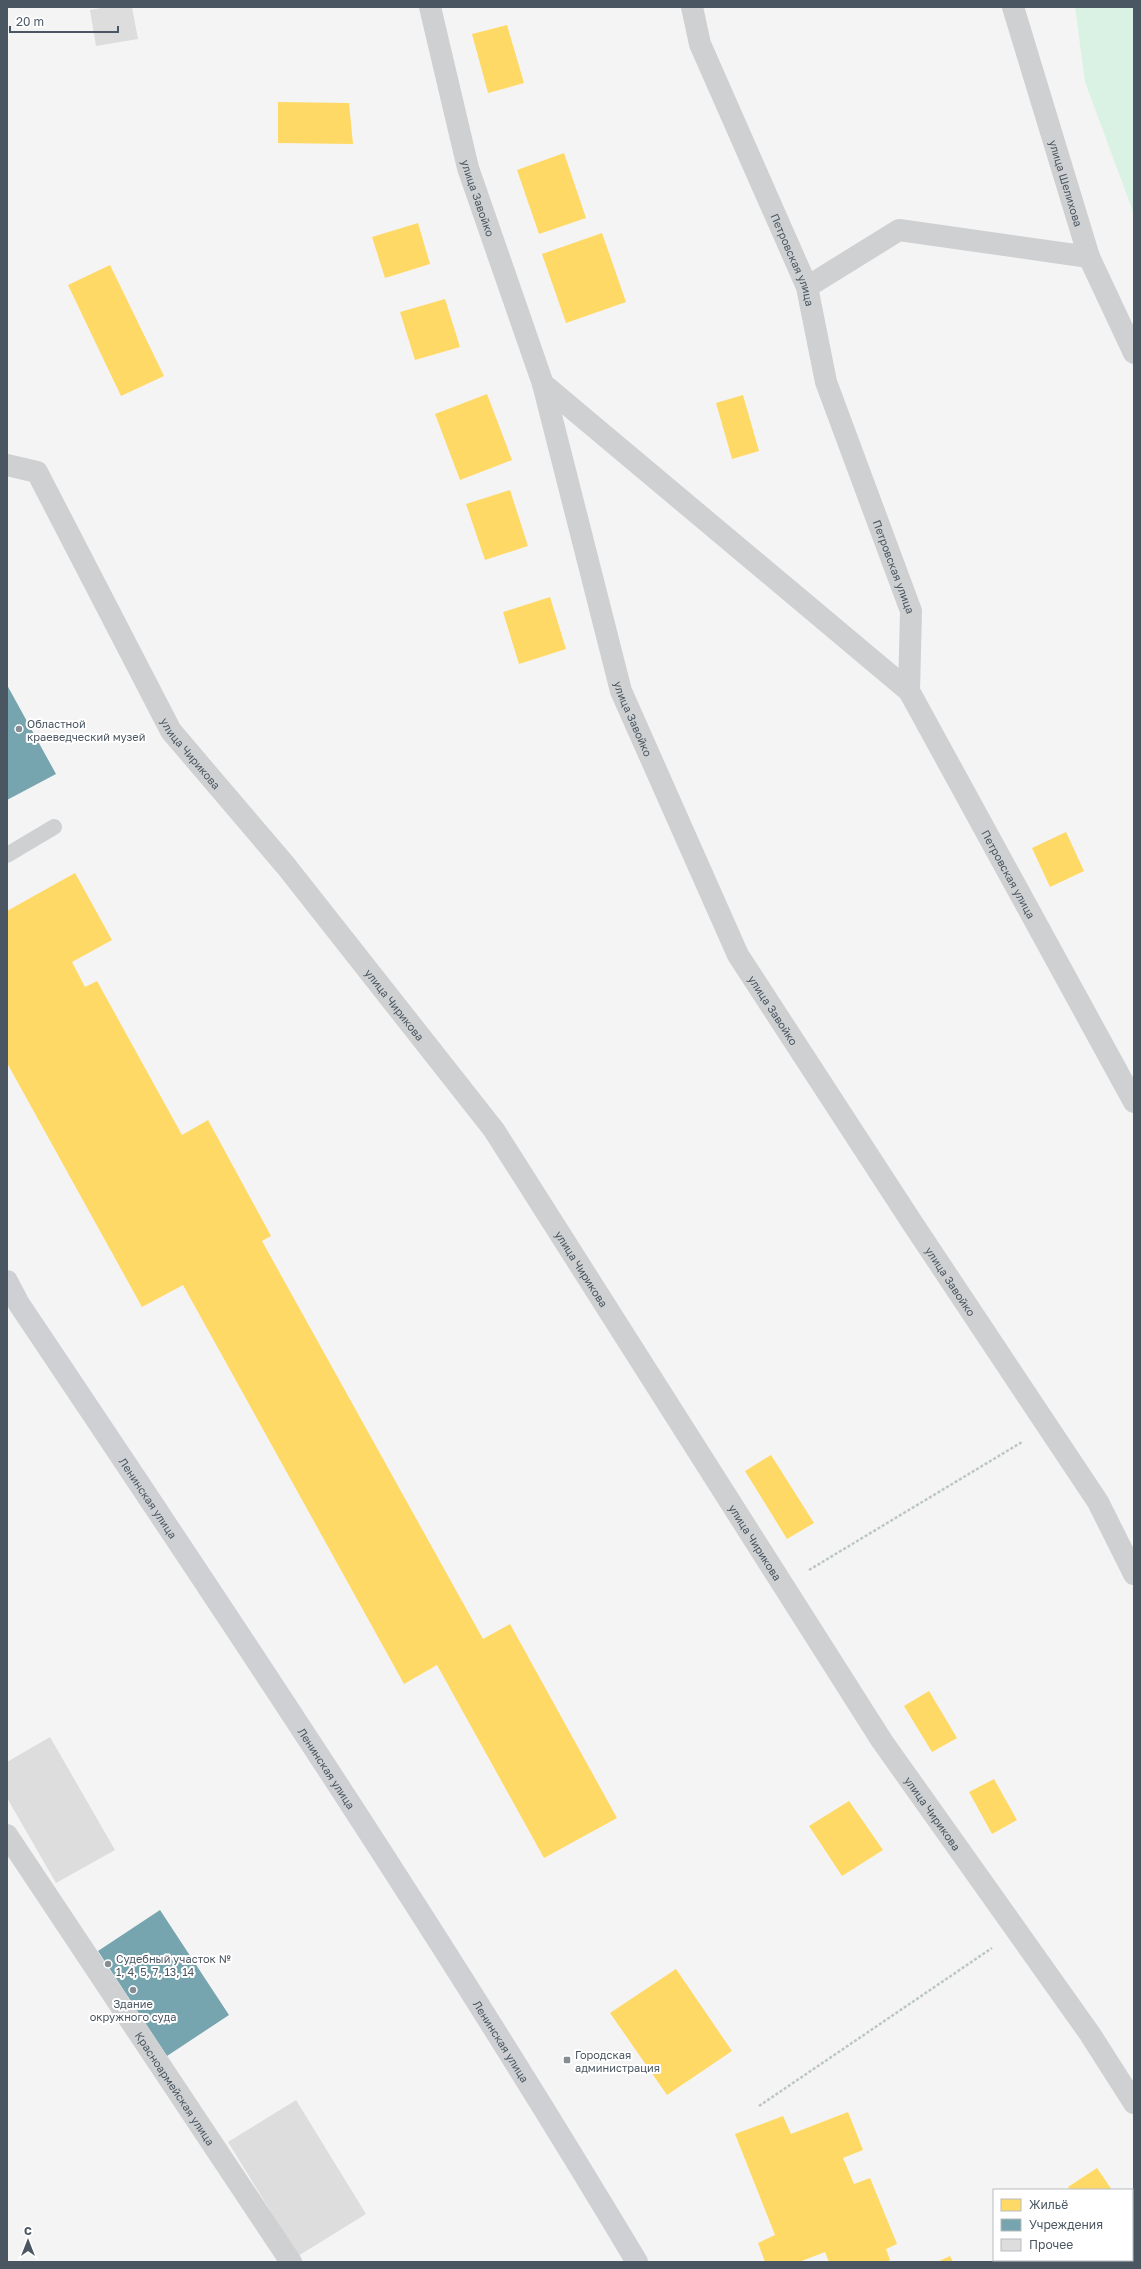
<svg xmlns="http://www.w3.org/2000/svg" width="1141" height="2269" font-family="'Golos Text',sans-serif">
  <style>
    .green { fill: #d9f2e3 }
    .homes { fill: #ffd966 }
    .public { fill: #76a5af }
    .building { fill: #ddddde }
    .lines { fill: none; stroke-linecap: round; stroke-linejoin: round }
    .path { stroke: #bcc7c4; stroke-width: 2.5; stroke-dasharray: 3 2; stroke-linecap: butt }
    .service { stroke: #ced0d2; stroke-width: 16 }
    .minor { stroke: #ced0d2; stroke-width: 22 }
    .secondary { stroke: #ced0d4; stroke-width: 22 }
    .poi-dot { fill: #868d94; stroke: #fff; stroke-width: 1.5 }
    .labels { text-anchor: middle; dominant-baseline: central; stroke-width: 4; stroke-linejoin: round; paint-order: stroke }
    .street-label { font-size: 11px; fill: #4a5661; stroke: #fff }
    .poi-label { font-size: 11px; fill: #4a5661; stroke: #fff; text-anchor: start }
  </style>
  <rect width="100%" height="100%" fill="#f4f4f4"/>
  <path class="green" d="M1075 7H1134V214L1085 82Z"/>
  <path class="homes" d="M507 25 524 83 488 93 472 34Z
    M278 102 349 103 353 144 278 143Z
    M564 153 586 218 539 234 517 170Z
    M418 223 430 264 385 278 372 237Z
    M602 233 626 302 566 323 542 254Z
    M110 265 164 376 121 396 68 285Z
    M445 299 460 347 415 360 400 312Z
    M487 394 512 460 460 480 435 414Z
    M743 395 759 451 732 459 716 403Z
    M510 490 528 546 485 560 466 504Z
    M550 597 566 649 519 664 503 612Z
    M1066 832 1084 871 1050 887 1032 848Z
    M75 873 112 940 72 962 85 987 97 981 182 1135 208 1120 271 1236 262 1241 483 1639 510 1624 617 1818 544 1858 437 1665 404 1684 183 1285 142 1307 7 1063V911Z
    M771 1455 814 1523 787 1539 745 1471Z
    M929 1691 957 1738 932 1752 904 1706Z
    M994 1779 1017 1820 992 1834 969 1792Z
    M849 1801 883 1850 842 1876 809 1826Z
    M676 1969 732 2051 667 2095 610 2013Z
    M848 2112 863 2150 843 2158 854 2184 870 2178 897 2244 886 2249 890 2260 886 2262H829L825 2252 799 2262H765L758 2243 775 2235 735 2134 783 2116 791 2134Z
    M1097 2168 1112 2190H1070L1068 2187Z
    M950 2256 953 2262H937Z"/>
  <path class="public" d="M7 685 56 774 7 800Z
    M160 1910 229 2015 167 2056 98 1951Z"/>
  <path class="building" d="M106 7H132L138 39 96 46 90 10Z
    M50 1737 115 1850 56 1883 7 1798V1762Z
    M296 2100 366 2214 298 2256 228 2142Z"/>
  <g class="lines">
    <path class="path" d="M809 1570 1022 1442
      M759 2106 992 1948"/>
    <path class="service" d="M7 855 54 827"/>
    <g class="minor">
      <path id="s1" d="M430 7 468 168 543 384 909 691"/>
      <path id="s2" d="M692 7 700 44 807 287 826 382 911 611 909 691 1134 1102"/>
      <path id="s3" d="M1013 7 1089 257 1134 353"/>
      <path d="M807 287 899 230 1089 257"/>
      <path id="s4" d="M543 384 621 691 738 955 913 1224 1098 1502 1134 1574"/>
      <path id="s5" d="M7 465 37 472 171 731 286 866 494 1130 882 1741 1090 2034 1134 2103"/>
      <path id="s6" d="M7 1835 291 2262"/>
    </g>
    <path class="secondary" id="s7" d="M7 1281 19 1304C231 1620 442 1936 637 2262"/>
  </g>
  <g class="poi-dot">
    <circle cx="19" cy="729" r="4"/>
    <circle cx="108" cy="1964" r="4"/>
    <circle cx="133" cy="1990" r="4"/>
    <rect x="563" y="2056" width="8" height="8" rx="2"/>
  </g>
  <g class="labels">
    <g class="street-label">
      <text stroke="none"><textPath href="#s3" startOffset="184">улица Шелихова</textPath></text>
      <text stroke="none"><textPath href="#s1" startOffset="197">улица Завойко</textPath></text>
      <text stroke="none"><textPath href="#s2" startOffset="273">Петровская улица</textPath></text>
      <text stroke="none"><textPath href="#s2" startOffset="597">Петровская улица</textPath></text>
      <text stroke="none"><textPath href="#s4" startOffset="347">улица Завойко</textPath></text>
      <text stroke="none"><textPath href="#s5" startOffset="352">улица Чирикова</textPath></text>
      <text stroke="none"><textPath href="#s2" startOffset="933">Петровская улица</textPath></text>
      <text stroke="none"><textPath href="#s5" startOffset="676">улица Чирикова</textPath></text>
      <text stroke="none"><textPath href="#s4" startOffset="671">улица Завойко</textPath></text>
      <text stroke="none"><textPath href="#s5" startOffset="1000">улица Чирикова</textPath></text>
      <text stroke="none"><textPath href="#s4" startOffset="995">улица Завойко</textPath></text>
      <text stroke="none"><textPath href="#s7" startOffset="259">Ленинская улица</textPath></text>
      <text stroke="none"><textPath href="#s5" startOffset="1324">улица Чирикова</textPath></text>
      <text stroke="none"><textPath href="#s7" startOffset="583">Ленинская улица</textPath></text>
      <text stroke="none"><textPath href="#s5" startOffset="1648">улица Чирикова</textPath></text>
      <text stroke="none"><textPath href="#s7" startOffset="907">Ленинская улица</textPath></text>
      <text stroke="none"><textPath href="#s6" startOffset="304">Красноармейская улица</textPath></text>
    </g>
    <g class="poi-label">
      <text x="27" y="723">Областной<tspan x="27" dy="13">краеведческий музей</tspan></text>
      <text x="116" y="1958">Судебный участок №<tspan x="116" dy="13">1, 4, 5, 7, 13, 14</tspan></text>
      <text x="133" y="2003" text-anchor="middle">Здание<tspan x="133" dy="13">окружного суда</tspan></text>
      <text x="575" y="2054">Городская<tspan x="575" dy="13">администрация</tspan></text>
    </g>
  </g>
  <rect width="1141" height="2269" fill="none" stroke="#4a5661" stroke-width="16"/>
  <rect x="993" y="2189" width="140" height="72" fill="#ffffff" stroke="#b7bbc0"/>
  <rect x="1001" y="2199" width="20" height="12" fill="#ffd966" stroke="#b7bbc0"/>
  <text x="1029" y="2209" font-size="12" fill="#4a5661">Жильё</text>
  <rect x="1001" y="2219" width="20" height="12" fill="#76a5af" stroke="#b7bbc0"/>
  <text x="1029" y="2229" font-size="12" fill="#4a5661">Учреждения</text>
  <rect x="1001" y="2239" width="20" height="12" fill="#ddddde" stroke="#b7bbc0"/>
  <text x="1029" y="2249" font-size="12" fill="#4a5661">Прочее</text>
  <g transform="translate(28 2241)" stroke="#ffffff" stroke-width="3" paint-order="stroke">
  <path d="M0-3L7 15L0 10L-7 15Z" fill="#4a5661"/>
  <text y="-6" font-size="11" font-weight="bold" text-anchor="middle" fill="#4a5661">С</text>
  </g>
  <path d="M10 26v6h108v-6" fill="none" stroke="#4a5661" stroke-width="2"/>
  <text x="16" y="26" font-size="12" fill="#4a5661" stroke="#ffffff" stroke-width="3" paint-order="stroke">20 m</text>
</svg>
